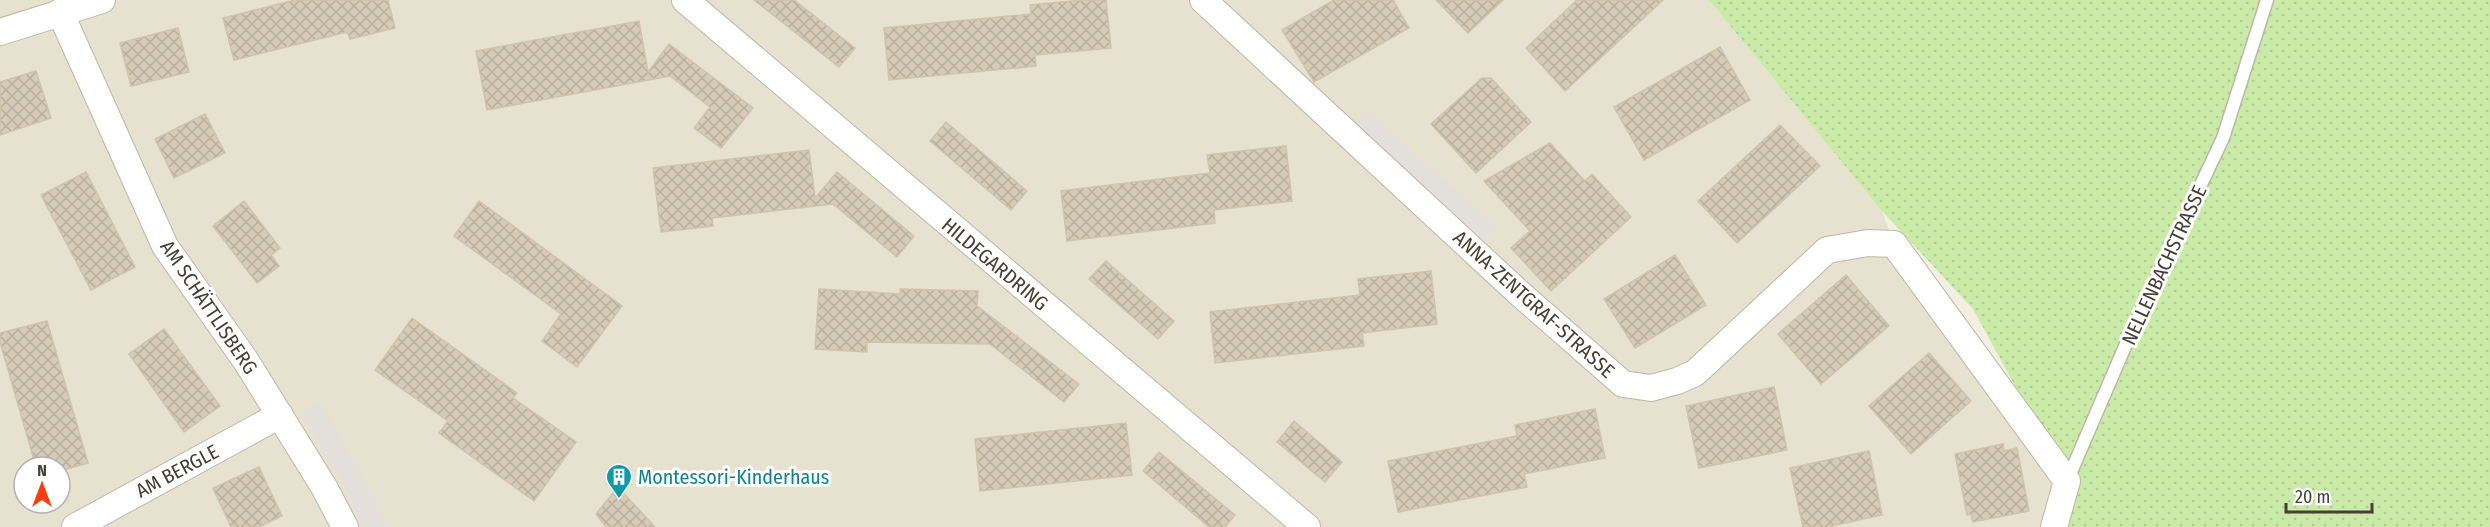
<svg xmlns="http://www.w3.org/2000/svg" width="2490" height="527" font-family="'Fira Sans Condensed',sans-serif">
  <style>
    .residential { fill: #e7e1d0; fill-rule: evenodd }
    .grass { fill: url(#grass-dots) }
    .parking { fill: #e3e0dc }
    .building { fill: url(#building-cross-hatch); stroke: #d1c3aa; stroke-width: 1.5 }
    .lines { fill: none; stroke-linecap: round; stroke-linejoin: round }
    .lane-casing { stroke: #bfb7a5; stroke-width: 15 }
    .street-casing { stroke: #bfb7a5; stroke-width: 28 }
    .lane { stroke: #fff; stroke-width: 12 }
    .street { stroke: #fff; stroke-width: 26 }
    .labels { text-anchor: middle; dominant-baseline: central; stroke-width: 6; stroke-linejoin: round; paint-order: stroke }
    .street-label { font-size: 20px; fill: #453f33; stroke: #fff }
    .culture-label { font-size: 20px; fill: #0d838f; stroke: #fff; text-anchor: start }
  </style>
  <defs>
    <pattern id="grass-dots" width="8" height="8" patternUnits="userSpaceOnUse" patternTransform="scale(1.5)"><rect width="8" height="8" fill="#caeba8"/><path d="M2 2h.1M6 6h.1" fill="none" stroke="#afcb91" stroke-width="1.8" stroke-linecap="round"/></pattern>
    <pattern id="building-cross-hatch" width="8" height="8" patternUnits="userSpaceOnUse" patternTransform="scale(1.5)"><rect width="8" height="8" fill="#d5cbb7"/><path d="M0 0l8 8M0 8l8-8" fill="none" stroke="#b8af9e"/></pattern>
  </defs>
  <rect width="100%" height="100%" fill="#f3efe3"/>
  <path class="residential" d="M0 0H1709L1882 211 1894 244 2067 481 2054 527H0ZM24 467H60V503H24Z"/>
  <path class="grass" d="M1709 0H2490V527H2054L2067 481 1973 309 1882 211Z"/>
  <path class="parking" d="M1367 111 1496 227 1484 239 1355 123Z
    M320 401 362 475 387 527H362L344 484 300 413Z"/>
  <path class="building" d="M295 0H388L395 28 350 39 347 32 234 60 223 18Z
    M754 0H794L855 48 839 67Z
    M1083 0H1106L1111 48 1035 55 1036 66 889 80 884 28 1031 14 1030 5Z
    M1334 0H1393L1409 28 1314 82 1282 30Z
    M1436 0H1503L1468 33Z
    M1577 0H1663L1565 91 1526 48Z
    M639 21 648 72 669 44 753 108 721 148 694 128 710 107 670 76 487 110 476 51Z
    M178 28 189 72 131 86 120 43Z
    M1720 47 1750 100 1644 160 1614 107Z
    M36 71 51 118 0 135V82Z
    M1482 78H1491L1531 122 1476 173 1431 124Z
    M205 114 225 153 174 178 155 139Z
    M946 122 1027 191 1011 210 930 141Z
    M1780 125 1820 166 1737 243 1698 201Z
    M1550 143 1585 181 1592 174 1631 217 1551 291 1511 248 1530 231 1484 181Z
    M1286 146 1292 201 1214 210 1215 223 1067 241 1061 191 1210 173 1207 155Z
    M809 150 815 198 837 172 914 236 897 257 833 204 712 218 713 226 661 232 653 168Z
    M86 172 135 267 91 290 41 195Z
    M244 201 280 248 271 255 279 266 257 283 213 226Z
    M479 201 622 306 577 367 542 341 561 314 454 236Z
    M1675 255 1706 305 1635 348 1604 299Z
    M1106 261 1174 321 1158 339 1089 279Z
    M1431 271 1437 324 1362 333 1364 346 1215 363 1210 312 1360 295 1358 279Z
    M1846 275 1889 326 1821 384 1778 334Z
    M819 289 900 294V289L978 291 977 306 1079 384 1064 402 990 344 867 342V352L815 349Z
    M412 318 517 393 513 398 576 442 534 501 439 433 448 421 375 370Z
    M47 321 88 463 60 471V467H36L0 342V333Z
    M164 329 220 406 184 432 129 354Z
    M1929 353 1971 401 1911 454 1869 406Z
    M1774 387 1787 450 1699 468 1686 406Z
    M1595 409 1605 458 1524 474 1527 487 1398 512 1388 461 1517 436 1515 425Z
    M1294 421 1342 462 1325 482 1277 442Z
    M1126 423 1132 475 980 491 975 439Z
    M2003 444 2004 451 2017 448 2029 511 1973 522 1971 514 1967 515 1955 454Z
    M1869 451 1882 515 1827 527H1803L1790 468Z
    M1159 452 1235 515 1225 527H1209L1143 471Z
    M259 467 282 516 259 527H231L213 488Z
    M618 487 655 527H606L596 514Z"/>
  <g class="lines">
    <defs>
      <path id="lane" d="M2067 481 2133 328 2223 138 2267 0"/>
      <path id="street" d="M685 0 1307 527
        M1203 0 1518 292 1623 384 1651 388 1677 381 1695 373 1827 250 1868 243 1894 244 2067 481 2054 527
        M60 12 165 246 246 361 324 487 345 527
        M0 32 102 0
        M75 527 280 415"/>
    </defs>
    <use href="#lane" class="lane-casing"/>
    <use href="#street" class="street-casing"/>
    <use href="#lane" class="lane"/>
    <use href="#street" class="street"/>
  </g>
  <defs>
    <symbol id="building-pin" viewBox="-11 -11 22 30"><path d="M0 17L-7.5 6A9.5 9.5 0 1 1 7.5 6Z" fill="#0f9aa8" stroke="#fff"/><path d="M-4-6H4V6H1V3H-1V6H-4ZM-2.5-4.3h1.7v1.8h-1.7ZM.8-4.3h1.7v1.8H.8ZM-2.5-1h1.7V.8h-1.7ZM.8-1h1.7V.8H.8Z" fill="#fff"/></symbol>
  </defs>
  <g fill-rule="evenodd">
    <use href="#building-pin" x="604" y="462" width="30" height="40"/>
  </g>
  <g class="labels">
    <g class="street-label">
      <text transform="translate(995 264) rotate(40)">HILDEGARDRING</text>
      <text transform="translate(2164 265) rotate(-65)">NELLENBACHSTRASSE</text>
      <text transform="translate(1534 304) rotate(42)">ANNA-ZENTGRAF-STRASSE</text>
      <text transform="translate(209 307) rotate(56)">AM SCHÄTTLISBERG</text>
      <text transform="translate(177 471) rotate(-28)">AM BERGLE</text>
    </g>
    <g class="culture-label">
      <text x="638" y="477">Montessori-Kinderhaus</text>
    </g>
  </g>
  <g transform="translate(42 485)"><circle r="28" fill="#ffffff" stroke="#b5b2ad" stroke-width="1.5"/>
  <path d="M0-4.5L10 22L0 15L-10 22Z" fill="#ff3d0e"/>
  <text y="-9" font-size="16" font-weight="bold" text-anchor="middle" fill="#453f33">N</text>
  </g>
  <path d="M2286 503v9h86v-9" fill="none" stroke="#453f33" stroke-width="3"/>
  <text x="2295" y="503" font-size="18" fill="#453f33" stroke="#ffffff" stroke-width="4.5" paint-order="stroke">20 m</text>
</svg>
